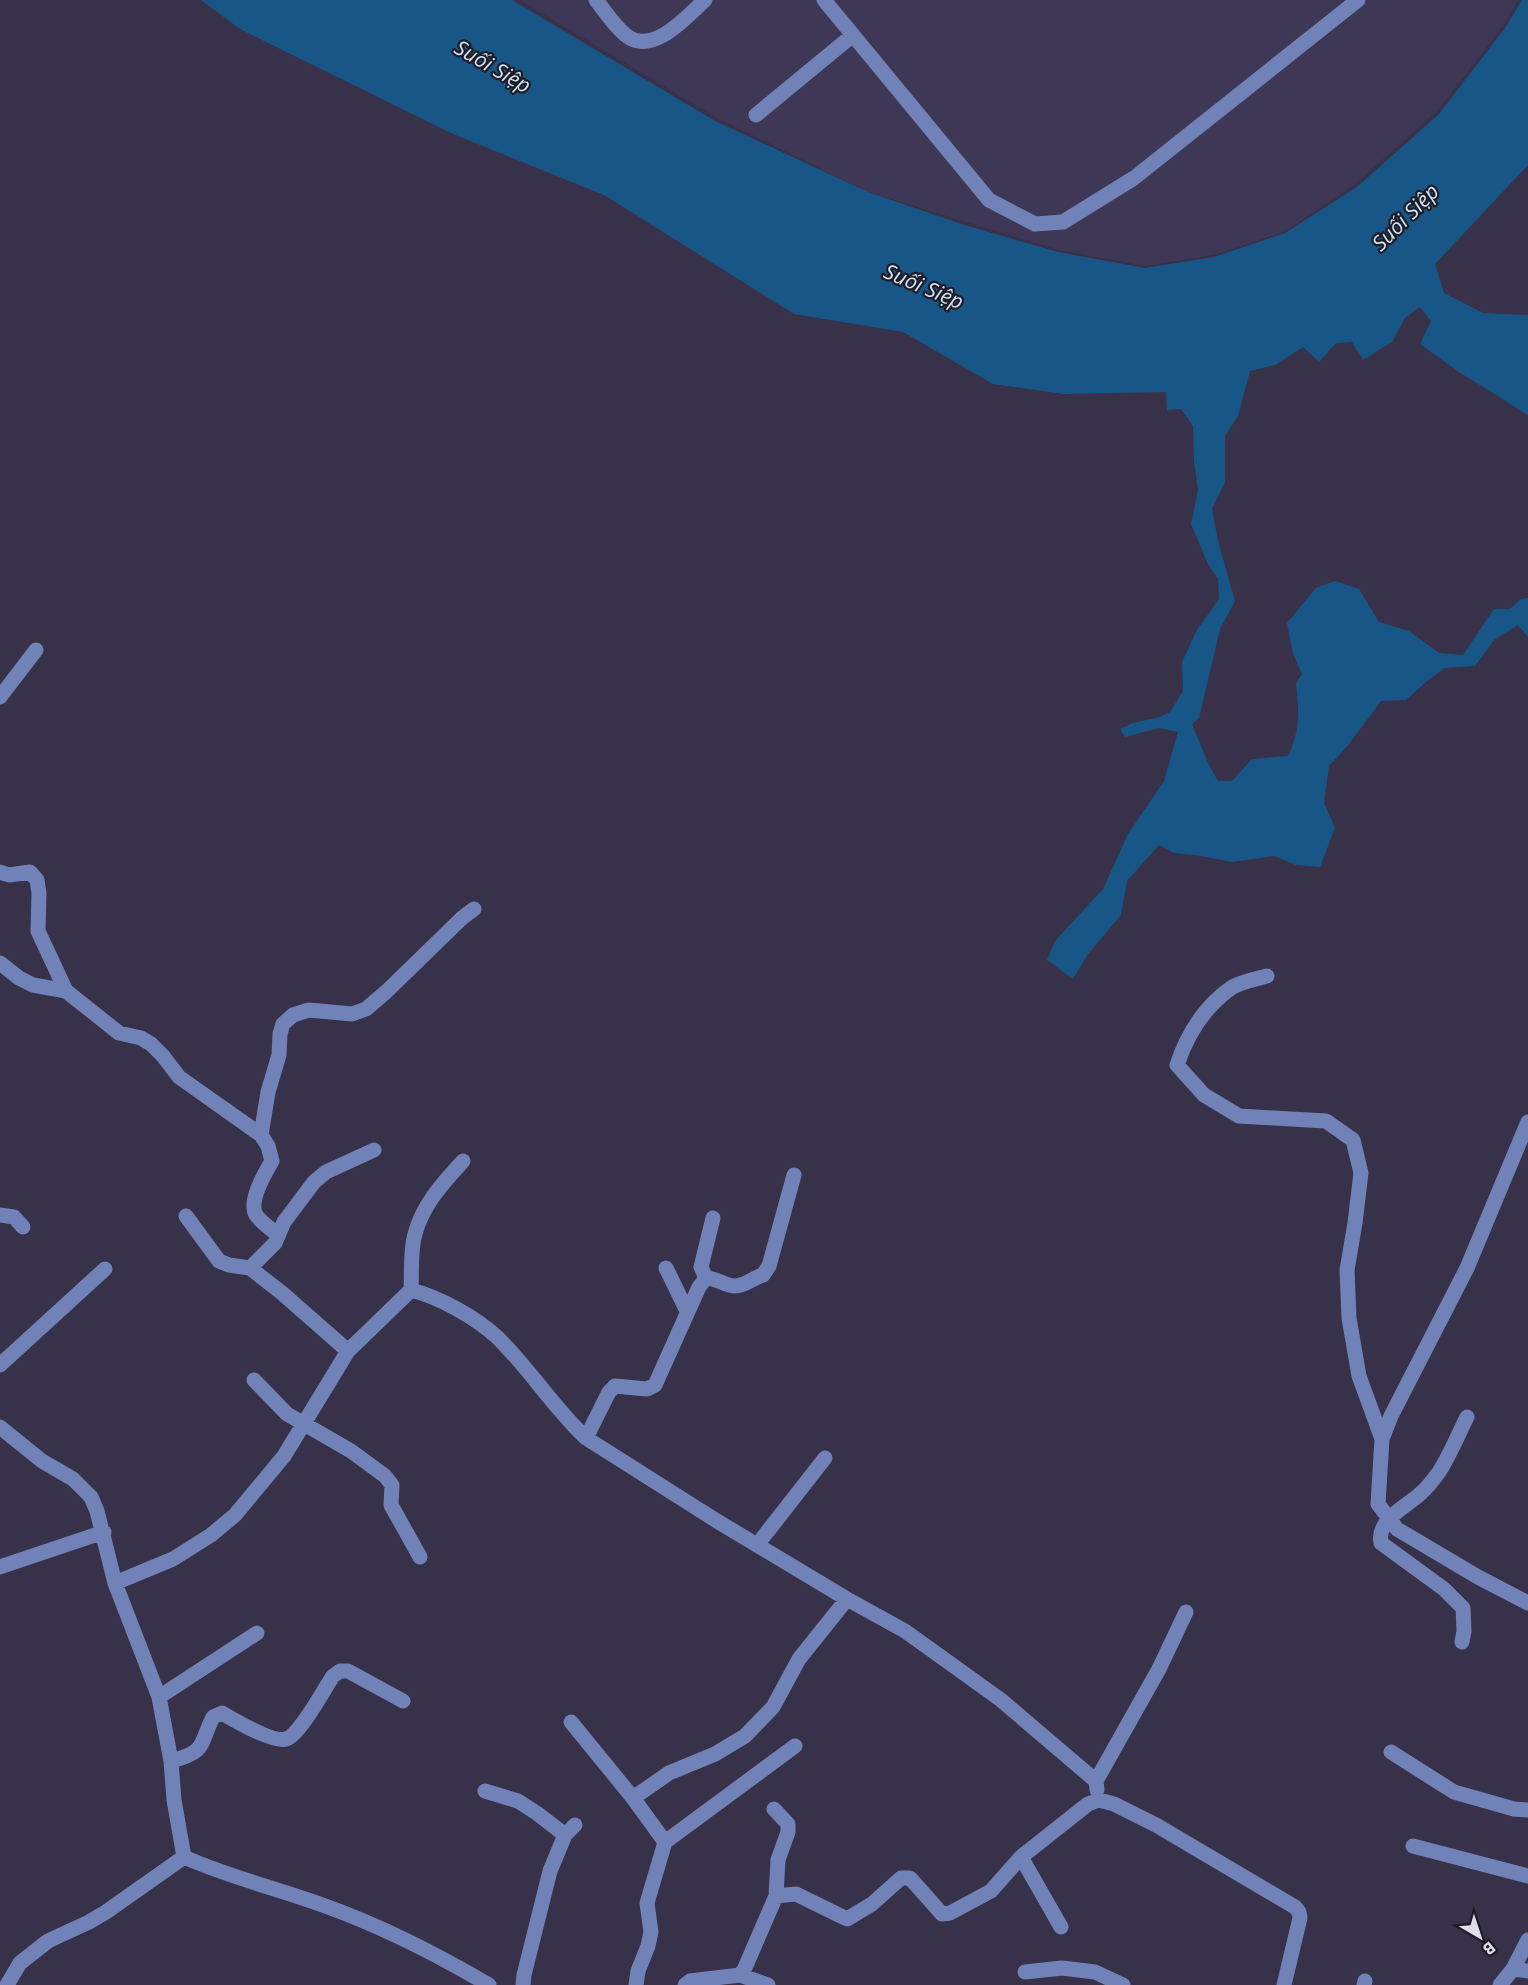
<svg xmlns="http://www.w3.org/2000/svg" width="1528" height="1985" font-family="'Open Sans',sans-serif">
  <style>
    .built { fill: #3e3856 }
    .water { fill: #195688 }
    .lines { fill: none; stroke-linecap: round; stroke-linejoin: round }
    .minor { stroke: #7182b8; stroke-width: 15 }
    .labels { text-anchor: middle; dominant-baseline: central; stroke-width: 4.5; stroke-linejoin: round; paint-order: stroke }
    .water-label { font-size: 21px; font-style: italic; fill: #d0e2f4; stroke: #1e1c26 }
  </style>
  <rect width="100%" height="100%" fill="#373249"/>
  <path class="built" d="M520 0H1518L1503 26 1437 111 1354 185 1285 231 1213 255 1145 266 1059 250 868 192 718 118Z"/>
  <path class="water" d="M201 0H512L715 121 868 192 964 225 1058 252 1145 268 1214 257 1285 233 1357 187 1439 114 1505 28 1522 0H1528V165L1435 264 1444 293 1483 313 1528 315V415L1459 372 1420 344 1431 321 1420 307 1405 318 1392 342 1363 360 1352 342 1336 343 1319 362 1303 347 1275 365 1250 371 1238 416 1225 436V482L1212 509 1218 541 1235 601 1220 629 1199 718 1192 724 1208 763 1218 781H1232L1252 759 1288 756C1301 728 1299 713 1296 683L1302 674 1293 654 1287 623 1316 588 1335 581 1359 589 1379 622 1409 631 1439 653 1463 655 1494 609H1510L1521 599 1528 598V637L1518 625 1494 640 1475 666 1445 668 1427 681 1406 700 1381 701 1349 744 1329 766 1324 803 1335 828 1320 867 1296 865 1274 856 1232 862 1195 855 1174 853 1159 845 1127 881 1121 915 1088 954 1073 979 1047 960 1055 941 1103 889 1128 834 1164 781 1178 732 1159 728 1125 737 1120 729 1133 723 1160 717 1170 712 1183 691 1182 662 1197 630 1219 599 1218 579 1208 564 1191 524 1198 490 1194 461 1193 426 1181 409 1167 410 1166 392 1064 394 993 384 903 332 794 314 604 195 453 134 240 29Z"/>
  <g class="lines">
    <path class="minor" d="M596 0C605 11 615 27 627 36 653 56 687 16 705 0
      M824 0 989 200 1035 224 1063 222 1134 178 1358 0
      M756 115 853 35
      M0 697 36 650
      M0 872 9 875 30 872 37 880 39 893 38 931 66 991 119 1033 141 1038 151 1044 163 1056 179 1077 261 1135 268 1146 272 1161C265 1173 248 1201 256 1215 261 1222 271 1229 278 1235
      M0 963 19 978 33 985 66 991
      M1267 976C1256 979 1240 982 1231 988 1204 1007 1187 1035 1177 1065L1204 1095 1239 1116 1326 1121 1353 1140 1361 1173 1355 1223 1347 1270 1349 1318 1359 1376 1382 1439
      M1528 1122 1467 1268 1391 1416 1382 1439 1378 1504 1397 1529 1478 1577 1528 1603
      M261 1135 268 1092 279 1055 280 1034 283 1024 293 1015 309 1010 352 1014 366 1009 387 991 462 918 474 909
      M0 1215 14 1217 23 1227
      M186 1216 219 1261 229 1265 250 1268 282 1293 348 1351
      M250 1268 275 1243 284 1222 314 1182 326 1172 374 1150
      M666 1268 687 1311
      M706 1278 701 1267 713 1218
      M411 1290C439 1297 475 1317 497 1337 529 1368 553 1407 586 1438L717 1521 847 1599 905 1631 1001 1700 1096 1781
      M0 1365 105 1269
      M254 1380 287 1414 351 1451 385 1476 392 1485 391 1505 420 1557
      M0 1427 42 1461 73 1479 91 1497 97 1511 115 1583 159 1697 171 1761 174 1800 184 1857
      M586 1438 609 1392 615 1386 647 1389 655 1385 699 1287 706 1278C717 1278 725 1286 735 1286 745 1286 753 1278 763 1275L769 1266 794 1175
      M757 1545 825 1458
      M0 1567 104 1532
      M115 1583 173 1559 211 1535 235 1515 284 1456 348 1351 411 1290C412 1272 410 1251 415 1234 423 1204 443 1183 463 1161
      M1462 1642 1464 1631 1463 1608 1444 1589 1381 1543C1376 1520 1407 1506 1420 1494 1427 1488 1434 1479 1439 1472 1450 1455 1458 1435 1467 1417
      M159 1697 257 1633
      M571 1722 633 1798 665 1842 647 1903 651 1932 648 1946 638 1971 636 1985
      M1391 1752 1454 1792 1514 1809 1528 1810
      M171 1761C207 1752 199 1745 213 1717L222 1713C234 1720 273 1743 286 1739 300 1735 324 1689 333 1676L340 1671H348L403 1701
      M1097 1790 1096 1781 1159 1669 1186 1612
      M485 1791 518 1801 538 1814 565 1835
      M633 1798 669 1773 715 1754 745 1736 773 1707 799 1659 847 1599
      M774 1809 788 1824V1832L778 1860 776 1896
      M665 1842 795 1746
      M1413 1846 1528 1876
      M184 1857C231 1878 280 1889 328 1907 383 1927 438 1955 489 1985
      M1021 1857 1061 1927
      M1513 1969 1528 1971
      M1025 1972 1062 1968 1095 1972 1123 1985
      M740 1975 768 1985
      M7 1985 20 1963 48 1941 89 1922 106 1912 184 1857
      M523 1985 524 1975 550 1871 565 1835 575 1825
      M685 1985 690 1981 740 1975 744 1970 776 1896 796 1894 847 1919 872 1904 901 1878H910L942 1914 950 1913 991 1891 1021 1857 1088 1804 1099 1800 1114 1804 1156 1825 1295 1907 1299 1912 1300 1918 1284 1985
      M1364 1985 1365 1981
      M1500 1985 1513 1969 1528 1940"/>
  </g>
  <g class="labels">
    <g class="water-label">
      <text transform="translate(493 66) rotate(30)">Suối Siệp</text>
      <text transform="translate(1405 217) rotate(-45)">Suối Siệp</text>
      <text transform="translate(924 286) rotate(23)">Suối Siệp</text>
    </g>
  </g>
  <g transform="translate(1480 1937) rotate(141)" stroke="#1e1c26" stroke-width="4.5" paint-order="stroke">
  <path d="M0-4.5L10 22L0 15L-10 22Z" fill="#e0ddec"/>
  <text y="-9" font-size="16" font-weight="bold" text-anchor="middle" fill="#e0ddec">B</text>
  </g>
</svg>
